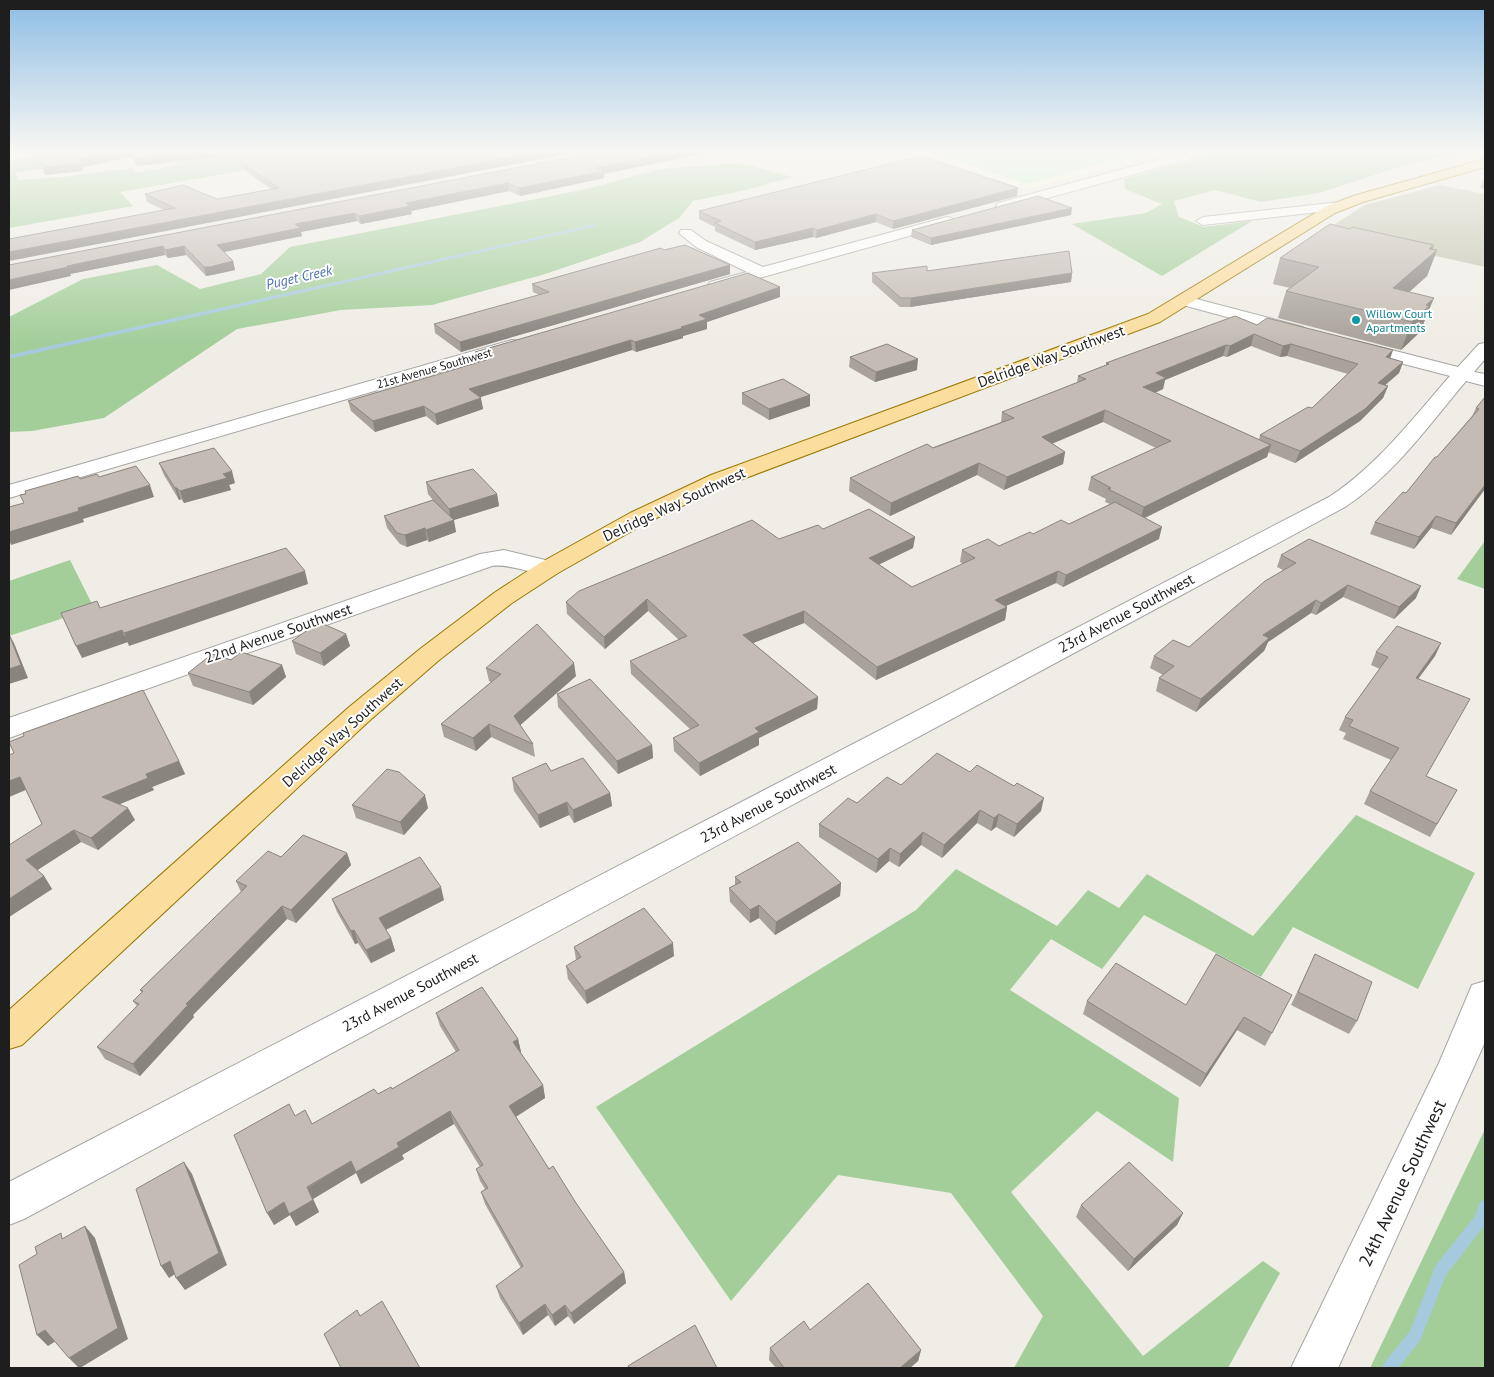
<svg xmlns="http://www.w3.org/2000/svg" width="1494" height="1377" font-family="'PT Sans',sans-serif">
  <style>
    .education { fill: #fbffde }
    .construction { fill: #c2c4b0 }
    .forest { fill: #a3ce9a }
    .park { fill: #c2f9cc }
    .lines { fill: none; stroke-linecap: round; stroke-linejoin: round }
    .stream { fill: #a5cadd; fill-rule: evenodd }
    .minor-casing { stroke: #a5a5a5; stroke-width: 2 }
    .major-casing { stroke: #987701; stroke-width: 2 }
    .minor { fill: #fff; fill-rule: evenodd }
    .major { fill: #fbdd9e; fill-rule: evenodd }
    .wall { fill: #a9a29b; fill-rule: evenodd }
    .shaded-wall { fill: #89847e }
    .building { fill: #c4bcb4; stroke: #89847e }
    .culture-dot { fill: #0f9aa8; stroke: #fff; stroke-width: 2 }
    .labels { text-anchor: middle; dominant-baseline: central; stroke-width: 4; stroke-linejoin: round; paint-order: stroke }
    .far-culture-label { font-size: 12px; fill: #0d838f; stroke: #fff; text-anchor: start }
    .far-street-label { font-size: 12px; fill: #1e1e1e; stroke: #fff }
    .far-water-label { font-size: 14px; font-style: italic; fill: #4b71ae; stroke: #fff }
    .street-label { font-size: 15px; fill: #1e1e1e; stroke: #fff }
    .near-street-label { font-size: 18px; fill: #1e1e1e; stroke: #fff }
  </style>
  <rect width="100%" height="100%" fill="#efede5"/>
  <path class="education" d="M911 150H1175L1025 189Z"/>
  <path class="construction" d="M1440 185 1485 194V267L1324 231 1365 205Z"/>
  <path class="forest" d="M351 150 354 151 120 192 133 206 9 228V161L78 151 72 164 15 173 19 180 63 177 132 168 135 173 178 165 176 162 190 158Z
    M1229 150H1472L1399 167 1319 193 1261 202 1215 190 1174 201 1179 217 1204 227 1252 221 1162 276 1072 224 1146 213 1162 204 1125 189 1124 179Z
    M741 163 792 177 746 190 693 201 679 218 640 242 542 275 432 305 341 310 237 329 104 418 32 431 9 432V317L83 279 157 265 200 289 261 274 290 247 587 189 660 169Z
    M1485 541V589L1457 579Z
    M70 560 94 608 9 636V581Z
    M1356 815 1475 873 1418 989 1293 927 1261 977 1144 915 1102 969 1051 939 1010 990 1179 1098 1173 1162 1097 1111 1011 1192 1143 1356 1263 1261 1280 1273 1228 1368H1014L1043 1316 951 1193 838 1175 731 1301 596 1107 916 910 956 869 1057 926 1088 890 1119 908 1147 874 1253 936Z
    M1485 1129V1368H1370Z"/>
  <path class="park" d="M925 150H1112L1133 156 1025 184Z"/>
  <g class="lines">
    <path class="stream" d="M595 224 597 226 9 359V355Z
      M1485 1200V1225L1446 1275 1420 1341 1398 1368H1382L1384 1363 1410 1331 1436 1265 1475 1216 1480 1202Z"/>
    <defs>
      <path id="minor" d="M24 150H56L50 154 9 160V152Z
        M499 150H515L543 166 537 170 533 169Z
        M1193 150H1213L1211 153 1008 209 1003 210 996 206 998 203Z
        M1340 202 1347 206 1345 209 1203 225 1196 221 1203 217Z
        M947 217 952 218 954 221 952 224 716 290 708 285 710 282 747 272 696 247 679 233 681 230H691L706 241 763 267Z
        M1185 296 1303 327 1306 331 1303 335 1297 336 1179 304 1177 301 1179 298Z
        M512 340 518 341 521 345 518 349 9 498V485Z
        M1356 341 1458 367 1479 344 1485 343V359L1474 372 1485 374V386L1466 381C1429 425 1394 475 1345 507L24 1219 9 1225V1182L1329 497C1377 466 1412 419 1450 376L1350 350 1347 346 1350 342Z
        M504 550 558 563 561 568 558 573C536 578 514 563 492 566L9 738V718L480 554Z
        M1485 981V1042L1338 1368H1291L1439 1063 1472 985Z"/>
      <path id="major" d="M1485 159V167L1363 202 1335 213 1160 322 727 485 646 523 558 573 512 603 438 661 368 722 22 1045 9 1049V1010L348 708 420 649 494 593 540 563 630 513 711 475 1148 314 1325 207 1353 196Z"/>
    </defs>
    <use href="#minor" class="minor-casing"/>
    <use href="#major" class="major-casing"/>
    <use href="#minor" class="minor"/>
    <use href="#major" class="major"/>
  </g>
  <path class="wall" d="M36 150H589L164 210 147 202 145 194 217 199 271 189 243 169 240 157 224 156 136 166 134 156 83 167 82 171 45 175 43 168 34 158 31 151Z
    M609 150 604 174V178L520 196 509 191 411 211 412 214 361 224 357 221 301 232 302 236 224 252 233 261 235 270 213 275 206 276 186 255 168 258 165 255 70 274 71 276 9 265Z
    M1484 179H1485V189L1480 188Z
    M1017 196 893 229 876 222 816 238 813 237 755 250 715 231V227L699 219V211Z
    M1071 215 931 245 911 237 912 230Z
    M1433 249 1437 250 1427 276 1409 292 1423 325 1421 327 1419 333 1401 350 1278 318 1286 291 1290 288 1273 284 1280 258Z
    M664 250 730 265V274L461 352 435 333 434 324 539 295 533 292 532 284Z
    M927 271 1072 273 1071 282 910 307H900L872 282V273Z
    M780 297 707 322V329L683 336V338L636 352 632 350 480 397 483 409 437 425 426 416 375 432 351 411 348 401 477 363 475 352Z
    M1257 325 1403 362 1399 373 1385 385 1388 386 1383 398 1360 421 1295 463 1268 452 1267 457 1145 518 1159 539 1063 587 1056 583 1005 606 1007 607 1005 620 876 680 804 623 753 643 818 697 817 709 759 738V745L700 776 674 751 673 738 690 729 631 674 630 661 679 640 648 611 605 649 567 614 566 602 779 539 823 529 915 537 913 548 879 564 912 587 963 564 960 562 962 550 999 546 1033 534 1069 524 1110 504 1105 502 1106 499 1088 490 1091 477 1156 448 1103 422 1052 444 1065 452 1063 464 1004 490 977 475 890 516 849 491 850 478 1001 422 1002 412 1077 383 1078 376 1106 365V363ZM1251 346 1280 357 1287 356 1348 374 1312 408 1260 435 1259 440 1155 393 1163 389 1165 380 1223 356 1227 357Z
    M850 357 917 370 875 382 849 367Z
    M742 393 810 406 769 420 742 404Z
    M1485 397V489L1451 535 1431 528 1414 549 1370 534 1375 522 1406 493 1472 416 1476 408Z
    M159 463 235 483 229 485 231 490 184 503 181 499 179 500 164 475Z
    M426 482 497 494 499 506 453 520 456 532 429 542 427 540 407 547 400 544 387 528 384 516 433 500 428 494Z
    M1281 555 1416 598 1394 619 1343 597 1316 615 1311 613 1268 642 1264 651 1196 712 1156 691 1159 678 1163 675 1150 668 1154 656 1189 647 1283 570 1277 567Z
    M346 634 350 646 324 666 296 654 292 641Z
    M1441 643 1435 656 1418 679 1426 776 1457 790 1430 837 1364 804 1370 791 1391 760 1343 739 1346 733 1339 730 1345 717 1380 669 1371 665 1376 652Z
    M282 665 286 677 253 705 193 686 188 673Z
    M486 668 576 676 520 725 533 744 535 757 491 737 476 751 444 737 441 724 491 682 489 681Z
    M557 694 652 745 653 758 618 774 558 707Z
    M9 755 179 761 185 774 152 787 154 790 120 804 135 820 98 850 81 842 37 870 44 876 52 889 9 917 42 824 26 790 9 797Z
    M551 771 610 793 612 806 574 823 569 815 540 828 514 791 512 778Z
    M970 772 1041 811 1014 837 996 827 991 831 977 823 942 858 921 845 899 867 889 861 876 873 819 837V824L857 803Z
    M352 805 428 808 404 835 356 818Z
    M347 853 351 865 296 923 287 919 193 1015 194 1017 140 1076 105 1059 97 1047 137 1006 133 1001 142 993 140 990 241 892 236 881 281 857Z
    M735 877 841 883 840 896 775 935 759 918 750 923 730 902 729 888 735 885Z
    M332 899 444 900 386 930 391 938 395 951 371 963 358 943 355 944 337 912Z
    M574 947 674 956 587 1004 568 979 566 966 576 960Z
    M1315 954 1357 1021 1349 1034 1291 1005Z
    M1292 995 1265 1046 1237 1030 1200 1087 1083 1014 1087 1001 1186 1005Z
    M436 1013 518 1039 521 1052H520L543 1085 545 1098 516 1117 549 1169 576 1203 624 1272 626 1283 574 1324 568 1316 555 1326 548 1315 523 1335 500 1298 496 1286 521 1268 485 1204 481 1192 485 1189 480 1181 476 1169 480 1167 454 1124 402 1155 404 1159 361 1184 356 1173 313 1199 319 1212 296 1226 290 1215 274 1225 295 1116 312 1124 378 1094 392 1089 456 1052 440 1026Z
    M1081 1205 1183 1213 1177 1225 1128 1271 1076 1217Z
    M810 1330 921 1350 918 1361 910 1368H776L769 1360 770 1348Z"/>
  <path class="shaded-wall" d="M125 150H134L136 156 83 167 82 171 45 175 43 167Z
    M213 150H222L224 156 136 166 134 159Z
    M549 150H589L9 261V252Z
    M684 150H721L604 174V178L520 196 519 188 596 168Z
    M508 183 509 191 411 211 412 214 361 224 359 216 406 203Z
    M1018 188 1017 196 893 229V221Z
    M1072 208 1071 215 931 245V238Z
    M355 213 357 221 301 232 302 236 219 253 217 245 295 224Z
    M876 214V222L816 238 817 230Z
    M813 228V237L755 250V242Z
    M1434 245 1430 256 1437 250 1427 276 1384 315 1393 288 1429 249Z
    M163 246 165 255 70 274 71 276 9 290V280L67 266Z
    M184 246 186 255 168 258 165 250Z
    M233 261 235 270 206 276 204 267Z
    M730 265V274L461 352 460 342Z
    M1072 273 1071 282 910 307 911 298Z
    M780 287V297L707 322V329L683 336V338L636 352 635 342 681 327 699 315Z
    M1434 298 1423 325 1421 327 1419 333 1401 350 1412 322 1426 305Z
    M1254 334 1251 346 1227 357 1230 346Z
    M631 340 632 350 471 400 469 389Z
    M1291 344 1287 356 1280 357 1283 346Z
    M1226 345 1223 356 1165 380 1163 389 1141 399 1143 387 1156 373Z
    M1393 350 1389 362 1386 357Z
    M918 359 917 370 875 382 876 372Z
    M1403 362 1399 373 1374 395 1378 383Z
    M1388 386 1383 398 1360 421 1295 463 1300 451Z
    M810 395V406L769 420V409Z
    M481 398 483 409 437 425 435 414Z
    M424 406 426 416 375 432 373 421Z
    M1105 410 1103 422 1039 449 1042 437Z
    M1271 445 1267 457 1140 520 1144 507Z
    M1065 452 1063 464 1004 490 1007 477Z
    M979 463 977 475 890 516 891 503Z
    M232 471 235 483 229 485 231 490 184 503 180 491 223 474Z
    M150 485 154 497 83 519 84 522 11 545 9 539V532L78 508Z
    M1485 485V489L1451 535 1456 523Z
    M175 488H177L181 499 179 500Z
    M497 494 499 506 451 521 449 509Z
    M1436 516 1431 528 1414 549 1419 537Z
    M454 520 456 532 429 542 426 530Z
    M1162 527 1159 539 1063 587 1066 575Z
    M425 528 427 540 407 547 405 535Z
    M915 537 913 548 868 570 869 558Z
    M305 571 308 584 237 609 129 646 124 633Z
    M1058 571 1056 583 993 612 995 600Z
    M1348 585 1343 597 1316 615 1321 603Z
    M1421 586 1416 598 1394 619 1399 607Z
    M647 599 648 611 605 649 604 637Z
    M1316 600 1311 613 1268 642 1264 651 1196 712 1201 699 1263 635Z
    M1007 607 1005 620 876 680 877 667Z
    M804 611V623L743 647V635Z
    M122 630 128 642 82 658 76 646Z
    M9 634 14 643 28 678 9 684Z
    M346 634 350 646 324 666 320 653Z
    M1441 643 1435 656 1410 690 1416 678Z
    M574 663 576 676 516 729 514 716Z
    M282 665 286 677 253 705 249 692Z
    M818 697 817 709 759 738V745L700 776 699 763 755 728Z
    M489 724 491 737 476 751 473 738Z
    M652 745 653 758 618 774 617 761Z
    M179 761 185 774 152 787 154 790 108 809 102 797 146 774Z
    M20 777 27 789 9 797V781Z
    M610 793 612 806 574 823 573 810Z
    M425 795 428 808 404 835 400 822Z
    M1044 798 1041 811 1014 837 1017 824Z
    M567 802 569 815 540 828 538 815Z
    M128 808 135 820 98 850 91 838Z
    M980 810 977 823 942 858 944 845Z
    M999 814 996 827 991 831 994 818Z
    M74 830 81 842 33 873 26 860Z
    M923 832 921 845 899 867 900 854Z
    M890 848 889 861 876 873 878 859Z
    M347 853 351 865 296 923 291 910Z
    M44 876 52 889 9 917V899Z
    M841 883 840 896 775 935 776 922Z
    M441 887 444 900 383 931 379 918Z
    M759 905V918L750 923V910Z
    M282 906 287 919 193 1015 194 1017 140 1076 133 1064 186 1004Z
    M354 930 358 943 355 944 351 931Z
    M391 938 395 951 371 963 366 950Z
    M673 943 674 956 587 1004 585 991Z
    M1244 1017 1237 1030 1200 1087 1206 1074Z
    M518 1039 521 1052 516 1055 513 1042Z
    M543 1085 545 1098 512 1119 509 1106Z
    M450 1111 454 1124 402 1155 404 1159 361 1184 356 1172 397 1143Z
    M351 1161 356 1173 313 1199 319 1212 296 1226 290 1215 274 1225 267 1213Z
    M184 1162 192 1174 227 1265 185 1290 176 1278Z
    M1183 1213 1177 1225 1128 1271 1134 1259Z
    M85 1226 95 1238 128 1339 80 1368H79L69 1358Z
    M170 1261 178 1272 169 1278 161 1266Z
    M624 1272 626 1283 574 1324 571 1313Z
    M545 1304 548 1315 523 1335 519 1323Z
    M565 1305 568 1316 555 1326 552 1315Z
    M45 1330 56 1341 48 1346 37 1335Z
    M921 1350 918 1361 910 1368H900Z"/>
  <path class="building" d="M36 150H125L81 159 80 164 43 167 42 163 31 151Z
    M133 150H213L134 159Z
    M239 150H549L9 252V239L175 208 145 194 183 185 217 199 279 188 241 162Z
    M609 150H684L596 168 604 171 519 188 508 183 406 203 410 206 359 216 355 213 295 224 300 228 217 245 233 261 210 267H204L184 246 165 250 163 246 67 266 68 267 9 280V265Z
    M921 156 1018 188 893 221 876 214 817 230 813 228 755 242 715 223 721 221 699 211Z
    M1038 196 1072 208 931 238 912 230Z
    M1330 224 1350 229 1352 227 1434 245 1429 249 1437 250 1393 288 1434 298 1426 305 1429 306 1412 322 1286 291 1319 267 1280 258Z
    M685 245 730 265 460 342 434 324 549 292 532 284 661 248 664 250Z
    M1069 251 1072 273 911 298H901L872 273 927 266V271Z
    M748 273 780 287 699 315 707 319 681 327 683 328 635 342 631 340 469 389 481 398 435 414 424 406 373 421 348 401 486 360 475 352Z
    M1235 316 1257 325 1267 318 1393 350 1386 357 1403 362 1378 383 1388 386 1365 409 1300 451 1260 435 1308 407 1312 408 1358 364 1291 344 1283 346 1254 334 1230 346 1226 345 1156 373 1166 378 1143 387 1271 445 1144 507 1108 489 1111 488 1091 477 1171 441 1105 410 1042 437 1065 452 1007 477 979 463 891 503 850 478 927 444 933 448 1014 418 1002 412 1086 379 1078 376 1109 364 1106 363Z
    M887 344 918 359 876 372 850 357Z
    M783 379 810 395 769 409 742 393Z
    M1485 397V485L1456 523 1436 516 1419 537 1375 522 1403 492 1406 493 1435 457H1437L1479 409 1476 408Z
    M214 448 232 471 223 474 227 478 180 491 177 488H175L159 463Z
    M136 466 150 485 78 508 79 511 9 532V507L24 503 20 495 26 494 25 491 78 476 80 479 97 474 99 477Z
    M473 469 497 494 449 509 426 482Z
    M433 500 454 520 426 530 425 528 405 535 397 533 384 516Z
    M1115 502 1162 527 1066 575 1058 571 995 600 1007 607 877 667 804 611 743 635 818 697 755 728 759 732 699 763 673 738 699 725 630 661 687 636 647 599 604 637 566 602 579 591 752 520 779 539 818 525 823 529 869 509 915 537 869 558 912 587 975 558 962 550 988 539 999 546 1030 532 1033 534 1061 520 1069 524Z
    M1309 539 1421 586 1399 607 1348 585 1321 603 1316 600 1263 635 1269 638 1201 699 1159 678 1174 666 1154 656 1173 640 1189 647 1265 581 1296 563 1281 555Z
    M286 548 305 571 124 633 122 630 76 646 61 613 97 601 100 608Z
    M319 622 346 634 320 653 292 641Z
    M537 624 574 663 514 716 533 744 489 724 473 738 441 724 501 674 486 668Z
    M1397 626 1441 643 1416 678 1470 699 1426 776 1457 790 1437 824 1370 791 1399 748 1349 726 1353 720 1345 717 1388 657 1376 652Z
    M9 634 21 665 9 669Z
    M241 652 282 665 249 692 188 673 212 654 231 660Z
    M590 679 652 745 617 761 557 694Z
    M143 690 179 761 146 774 148 778 102 797 128 808 91 838 74 830 26 860 44 876 9 899V845L42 824 20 777 9 781V755L14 753 9 742 24 736 23 733Z
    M937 753 970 772 977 765 1014 786 1017 783 1044 798 1017 824 999 814 994 818 980 810 944 845 923 832 900 854 890 848 878 859 819 824 848 798 857 803 887 777 901 785Z
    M583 758 610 793 573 810 567 802 538 815 512 778 546 763 551 771Z
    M387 769 399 772 425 795 400 822 352 805Z
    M303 835 347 853 291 910 282 906 186 1004 188 1005 133 1064 97 1047 139 1004 133 1001 143 991 140 990 247 886 236 881 268 851 281 857Z
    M798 842 841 883 776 922 759 905 750 910 729 888 741 882 735 877Z
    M420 857 441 887 379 918 391 938 366 950 354 930 351 931 332 899Z
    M644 908 673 943 585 991 566 966 581 957 574 947Z
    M1216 954 1292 995 1272 1033 1244 1017 1206 1074 1087 1001 1116 963 1186 1005Z
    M1315 954 1372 982 1357 1021 1298 992Z
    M482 987 518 1039 513 1042 543 1085 509 1106 549 1169 553 1166 576 1203 624 1272 571 1313 565 1305 552 1315 545 1304 519 1323 496 1286 523 1266 481 1192 488 1188 476 1169 483 1165 450 1111 397 1143 399 1147 356 1172 351 1161 307 1187 313 1200 289 1214 284 1202 267 1213 234 1135 289 1104 295 1116 305 1110 312 1124 374 1089 378 1094 391 1087 392 1089 459 1050 436 1013Z
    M184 1162 219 1253 176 1278 170 1261 161 1266 136 1189Z
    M1129 1162 1183 1213 1134 1259 1081 1205Z
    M85 1226 118 1328 69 1358 45 1330 37 1335 19 1265 37 1254 35 1247 61 1233 62 1239Z
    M868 1283 921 1350 900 1368H784L770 1348 804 1321 810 1330Z
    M382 1301 420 1368H341L324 1334 357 1310 360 1316Z
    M695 1325 717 1368H629L628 1366Z"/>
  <linearGradient id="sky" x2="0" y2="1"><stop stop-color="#8dbde4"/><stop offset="0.44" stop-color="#f8f7f3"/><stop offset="1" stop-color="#f8f7f3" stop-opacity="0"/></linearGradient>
  <rect width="1494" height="343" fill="url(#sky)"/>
  <circle class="culture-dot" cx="1356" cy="320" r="5"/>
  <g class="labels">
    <g class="far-culture-label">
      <text x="1366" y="313">Willow Court<tspan x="1366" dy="14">Apartments</tspan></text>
    </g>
    <g class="far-street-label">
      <text transform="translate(434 368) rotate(-16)">21st Avenue Southwest</text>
    </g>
    <g class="far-water-label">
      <text transform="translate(299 277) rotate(-13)">Puget Creek</text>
    </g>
    <g class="street-label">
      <text transform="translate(1051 356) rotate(-20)">Delridge Way Southwest</text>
      <text transform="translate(674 504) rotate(-25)">Delridge Way Southwest</text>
      <text transform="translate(1126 613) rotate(-28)">23rd Avenue Southwest</text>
      <text transform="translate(278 633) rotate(-19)">22nd Avenue Southwest</text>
      <text transform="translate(342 732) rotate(-42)">Delridge Way Southwest</text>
      <text transform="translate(768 803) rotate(-28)">23rd Avenue Southwest</text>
      <text transform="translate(410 992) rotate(-28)">23rd Avenue Southwest</text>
    </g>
    <g class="near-street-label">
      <text transform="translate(1402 1183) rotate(-65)">24th Avenue Southwest</text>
    </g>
  </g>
  <rect width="1494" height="1377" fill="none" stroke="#1e1e1e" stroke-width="20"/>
</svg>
